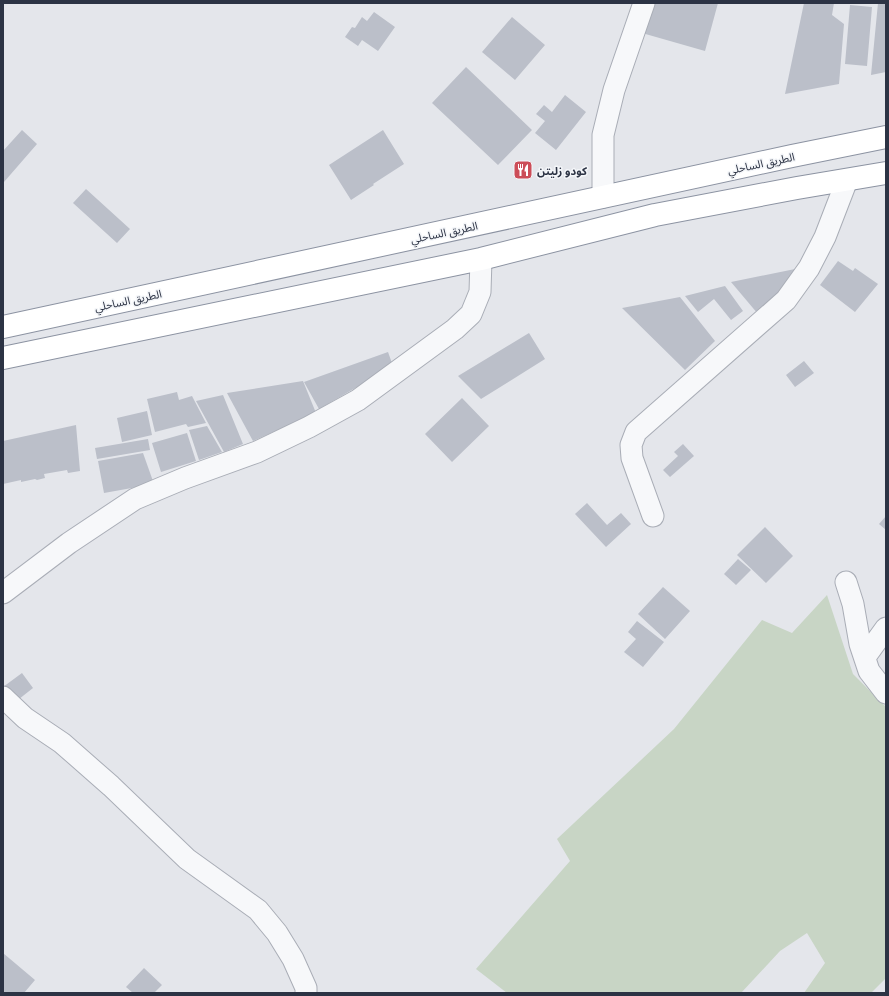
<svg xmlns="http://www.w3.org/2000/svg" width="889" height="996" font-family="'Golos Text','Noto Sans Arabic',sans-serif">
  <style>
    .green { fill: #c8d5c5 }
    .building { fill: #bbbfc9 }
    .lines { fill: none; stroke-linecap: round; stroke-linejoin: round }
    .street-casing { stroke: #a9adb6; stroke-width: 23 }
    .highway-casing { stroke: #8c93a2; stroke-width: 24 }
    .street { stroke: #f7f8fa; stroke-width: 21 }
    .highway { stroke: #fff; stroke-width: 22 }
    .labels { text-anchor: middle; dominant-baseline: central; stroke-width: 3; stroke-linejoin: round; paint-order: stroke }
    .street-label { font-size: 11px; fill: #2c3344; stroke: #f4f6f9 }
    .poi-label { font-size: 11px; font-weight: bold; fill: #2c3344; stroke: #f4f6f9; text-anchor: start }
  </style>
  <rect width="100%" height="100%" fill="#e4e6eb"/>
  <path class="green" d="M827 595 853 674 886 707V978L871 993H804L825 963 807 933 780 951 741 993H507L476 969 570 861 557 839 674 729 762 620 792 633Z"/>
  <path class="building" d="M650 3H718L705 51 642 33Z
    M804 3H834L832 15 844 24 839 84 785 94Z
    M878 3H886V72L871 75Z
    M850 5 872 7 867 66 845 64Z
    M374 12 395 27 378 51 362 40 358 46 345 37 352 27 355 28 362 17 367 21Z
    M512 17 545 45 515 80 482 52Z
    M466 67 532 130 498 165 432 103Z
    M565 95 586 112 556 150 535 133 545 121 536 114 544 105 552 112Z
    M22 130 37 144 4 182 3 151Z
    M383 130 404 164 373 184 374 185 351 200 329 165Z
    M86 189 130 229 117 243 73 203Z
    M838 261 853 271 855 268 878 284 855 312 820 285Z
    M800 268 801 275 758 314 731 282Z
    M725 286 743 311 731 320 714 299 698 312 685 296Z
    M680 297 715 341 685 370 622 308Z
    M529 333 545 359 481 399 458 376Z
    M388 352 393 366 319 409 304 382Z
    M804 361 814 373 795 387 786 375Z
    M303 381 316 413 253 441 227 393Z
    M177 392 179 400 192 396 206 423 188 427 186 424 155 432 147 399Z
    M223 395 243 444 224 452 196 401Z
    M462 398 489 426 452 462 425 434Z
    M147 411 152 435 122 442 117 418Z
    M76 425 80 471 68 473 67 470 44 474 45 478 37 480 35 479 21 482V480L3 484V441Z
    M207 426 222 452 199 460 189 430Z
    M187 433 196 461 161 472 152 443Z
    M148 439 150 450 97 459 95 448Z
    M683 444 694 456 670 477 663 470 678 456 674 452Z
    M143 453 154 484 104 493 98 461Z
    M587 503 607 525 621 513 631 524 606 547 575 514Z
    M886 516V530L879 524Z
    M765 527 793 556 766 583 737 555Z
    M738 559 751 570 736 585 724 574Z
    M663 587 690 611 665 639 638 614Z
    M637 621 664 642 643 667 624 652 636 639 628 632Z
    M22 673 33 688 14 703 3 687Z
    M3 953 35 980 24 993H3Z
    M144 968 162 985 154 993H133L126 987Z"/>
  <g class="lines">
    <defs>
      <path id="street" d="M603 197V135L614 90 644 3
        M653 516 632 458 631 445 636 432 786 300 809 268 825 237 847 180
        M846 582 853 604 860 644 869 671 886 693
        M3 593 69 543 135 499 185 478 257 452 309 427 358 400 455 329 471 314 480 292 481 259
        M865 657 886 628
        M3 697 25 718 62 743 111 786 187 859 258 910 277 933 293 959 306 988V993"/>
      <path id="highway" d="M3 327 792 156 886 137
        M3 358 481 259 655 215 797 188 886 173"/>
    </defs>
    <use href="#street" class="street-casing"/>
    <use href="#highway" class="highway-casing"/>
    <use href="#street" class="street"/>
    <use href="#highway" class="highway"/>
  </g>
  <defs>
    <symbol id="restaurant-square" viewBox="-11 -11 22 22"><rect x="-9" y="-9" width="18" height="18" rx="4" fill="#cc4d58" stroke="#f4f6f9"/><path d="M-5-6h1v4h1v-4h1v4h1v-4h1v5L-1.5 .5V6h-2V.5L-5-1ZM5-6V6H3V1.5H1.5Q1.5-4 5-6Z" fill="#fff"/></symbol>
  </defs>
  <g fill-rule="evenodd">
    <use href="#restaurant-square" x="512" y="159" width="22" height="22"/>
  </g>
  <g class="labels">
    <g class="street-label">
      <text transform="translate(761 163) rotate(-12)">الطريق الساحلي</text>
      <text transform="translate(444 232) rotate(-12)">الطريق الساحلي</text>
      <text transform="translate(128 300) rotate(-12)">الطريق الساحلي</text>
    </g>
    <g class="poi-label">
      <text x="537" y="170">كودو زليتن</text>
    </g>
  </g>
  <rect width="889" height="996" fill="none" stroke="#2c3344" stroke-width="8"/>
</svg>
